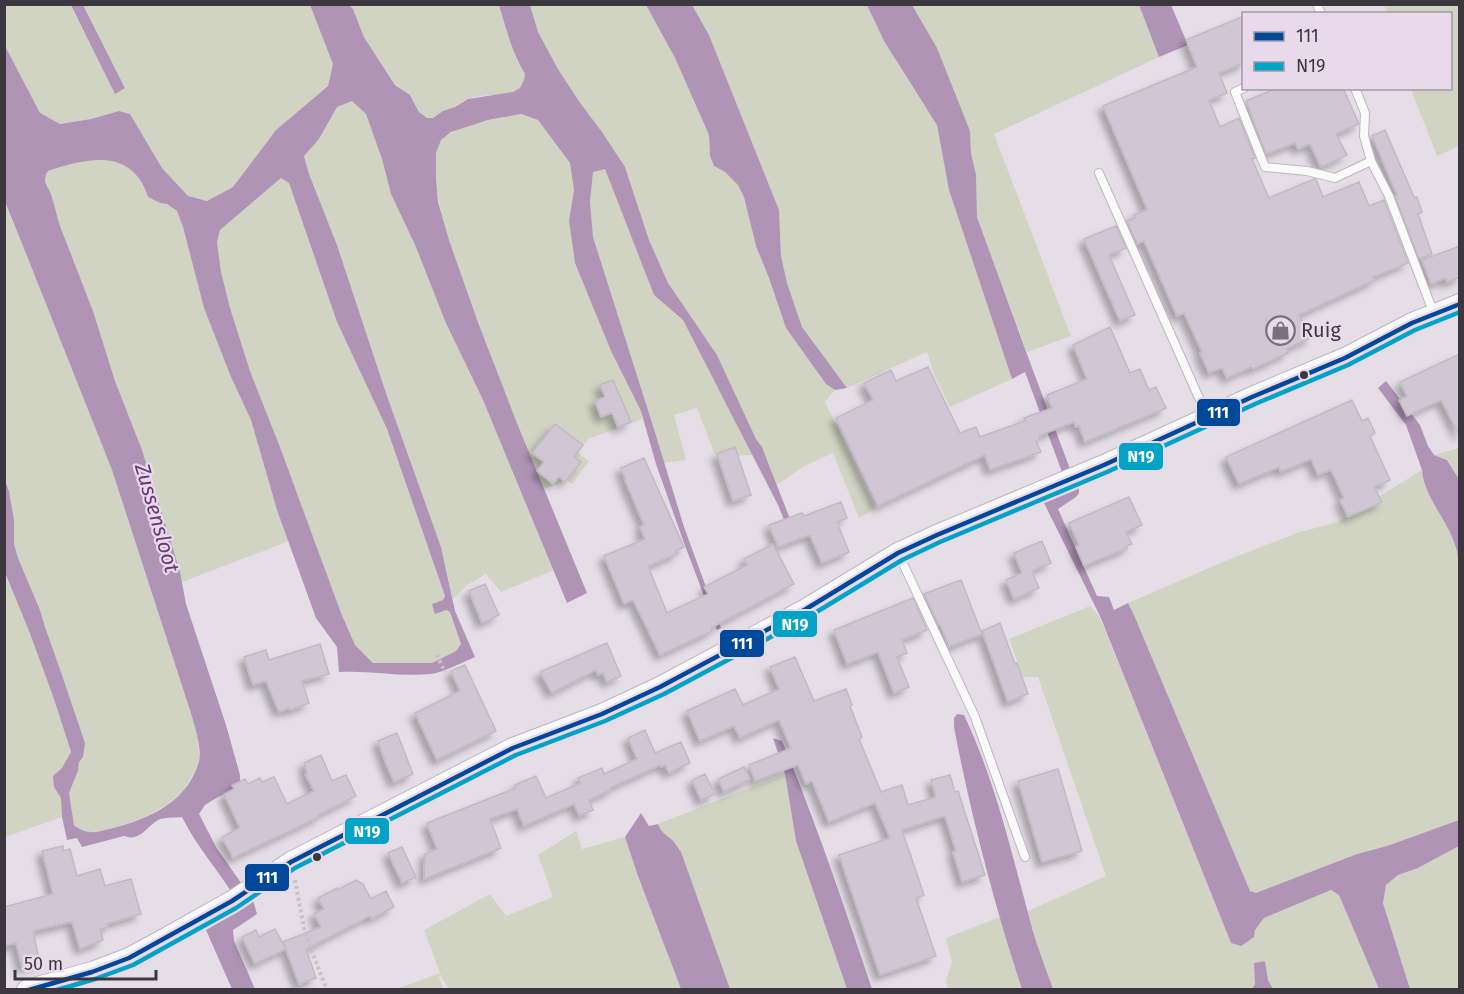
<svg xmlns="http://www.w3.org/2000/svg" width="1464" height="994" font-family="'Fira Sans',sans-serif">
  <style>
    .green { fill: #d1d4c3 }
    .water { fill: #af94b6; fill-rule: evenodd }
    .building { fill: #d1c7d4; stroke: #c0bac2; stroke-width: 1.5; filter: url(#shadow) }
    .lines { fill: none; stroke-linecap: round; stroke-linejoin: round }
    .service-casing { stroke: #bcb6bd; stroke-width: 10 }
    .tertiary-casing { stroke: #bcb6bd; stroke-width: 22 }
    .path { stroke: #c5c3c5; stroke-width: 4; stroke-dasharray: 3 3; stroke-linecap: butt }
    .service { stroke: #fbfafb; stroke-width: 8 }
    .tertiary { stroke: #fbfafb; stroke-width: 20 }
    .bus-1-casing { stroke: #e8daeb; stroke-width: 9 }
    .bus-2-casing { stroke: #e8daeb; stroke-width: 9 }
    .bus-1 { stroke: #004899; stroke-width: 4.5 }
    .bus-2 { stroke: #03a3c7; stroke-width: 4.5 }
    .bus-dot { fill: #3c373e; stroke: #e8daeb; stroke-width: 2 }
    .labels { text-anchor: middle; dominant-baseline: central; stroke-width: 4.5; stroke-linejoin: round; paint-order: stroke }
    .poi-label { font-size: 20px; fill: #3c373e; stroke: #e8daeb; text-anchor: start }
    .water-label { font-size: 21px; font-style: italic; fill: #673974; stroke: #e8daeb }
    .line-badge { stroke: #e8daeb; stroke-width: 2 }
    .badge-label { font-size: 16px; text-anchor: middle; font-weight: bold; fill: #fff }
  </style>
  <defs>
    <filter id="shadow"><feDropShadow dx="-5.5" dy="5.5" stdDeviation="3" flood-color="#0004"/></filter>
  </defs>
  <rect width="100%" height="100%" fill="#e5dee7"/>
  <path class="green" d="M4 5H71L115 94 125 87 83 5H310L333 64 328 86 276 130 233 187 207 201 188 196 162 168 130 114 119 111 91 119 60 124 39 113 5 46Z
    M349 5H499C506 28 512 53 525 74 524 80 523 86 517 90 504 98 481 92 466 100 460 103 434 119 429 118 416 116 417 101 409 94 402 88 396 88 392 79L364 37 353 9Z
    M530 5H646L675 58 709 135 710 156 714 166 725 172 738 185 744 197 756 246 769 278 786 328 826 384 835 390 825 402 834 420 875 509 859 518 833 453 803 467 777 485 762 447 756 439 717 355 668 283 649 240 625 167 602 132 578 100 558 69 538 32Z
    M692 5H867L884 41 937 124 949 190 1012 379 950 407 934 375 927 352 847 388 802 327 787 283 781 256 779 210 709 36Z
    M912 5H1139L1159 57 994 134 1071 336 1027 352 977 217 976 175 971 153 970 131Z
    M1384 5H1459V146L1437 156 1411 89 1450 88V14L1387 13Z
    M352 101 366 114 382 159 391 194 416 247 445 321 483 400 554 570 501 592 486 574 467 585 453 599 441 547 387 396 337 245 309 174 304 156 319 139 337 107Z
    M521 114 538 120 570 163 574 190 569 221 575 263 611 351 641 411 642 419 588 439 578 453 589 461 572 484 567 480 544 489C517 423 490 357 467 290 457 261 445 233 439 203 436 188 432 154 441 141 451 126 503 117 521 114Z
    M90 160C101 160 115 159 125 165 136 172 144 185 148 197L160 203 167 204 177 211 183 227 204 308 231 377 251 420 277 510 289 541 182 582 171 542 142 450 115 381 93 311 60 226 51 194 45 182 46 174 48 171 74 162Z
    M605 168 654 295 683 320 753 455 724 456 714 453 697 408 674 415 686 460 664 463 593 237 590 202 593 172Z
    M281 178 289 183 337 322 387 429 445 596 443 600 432 604 450 612 461 644 456 651 432 663H373L355 645 341 613 280 447 250 371 229 308 221 272 217 242 220 230Z
    M4 202 23 246 112 470 197 732 200 760 194 772 184 790 168 804 144 818 117 827 93 833 81 830 74 825 69 793 78 771 79 762 85 743 61 672 45 627 40 610 18 558 14 544V520L9 491 5 478Z
    M1459 448V479L1448 460 1434 455Z
    M1422 470C1424 497 1447 519 1455 545 1458 553 1458 561 1459 569V820L1387 846 1357 854 1256 893 1250 891 1134 615 1128 603 1230 559 1300 532 1338 522Z
    M4 573 29 631 54 699 71 753 62 768 54 787 61 798 62 817 5 837Z
    M1090 606 1099 616 1113 649 1231 943 1255 930 1264 918 1331 890 1339 895 1379 989H1273L1268 980 1265 961 1254 963 1255 984 1252 989H1053L1040 954 1028 911 1106 876 1038 677H1023L1009 639Z
    M785 774 796 841 847 989H730L670 838C664 835 660 831 658 824Z
    M576 831 582 849 625 837 638 876 681 989H449L440 974 439 977 443 989 394 990 440 973 424 930 490 894 506 916 553 897 538 855Z
    M1459 846V989H1410L1383 903 1386 885 1398 875 1418 868Z
    M1000 917 1022 989H948L946 981 952 962 946 938Z"/>
  <path class="water" d="M71 5H83L125 88 115 94Z
    M310 5H349L353 9 364 37 395 85 410 95 419 112 427 118H433L443 111 455 107 468 99 513 92 520 88 524 80 525 74C512 53 506 28 499 5H530L538 32 558 69 578 100 602 132 625 167 649 240 668 283 717 355 756 439 762 447 797 537 792 539 778 505 683 320 654 295 605 169 593 172 590 202 593 237 653 426 684 527 721 628 717 630 684 543 656 464 641 411 611 351 575 263 569 221 574 190 570 163 538 120 521 114 488 120 451 132 441 140 436 153V178L438 202 449 240 479 325 517 423 587 593 567 603 483 400 445 321 416 247 391 194 382 159 366 114 352 101 337 107 319 139 304 156 309 174 337 245 387 396 441 547 455 611 475 657C463 662 442 673 430 674 399 677 369 670 339 672L337 647 316 618 277 510 251 420 231 377 204 308 183 227 177 211 167 204 160 203 148 197C132 147 87 158 48 171L46 174 45 182 51 194 60 226 93 311 115 381 142 450 171 542 180 572 186 604 226 725 240 775V788L218 797 205 805 199 814 216 847 253 900 257 914 233 930 234 941 255 989H232L206 930 241 908C224 876 198 850 182 817 175 818 164 817 158 820 146 827 140 842 124 836L82 847 77 838 67 840 62 817 61 798 54 787 53 776 62 768 71 752 54 699 29 631 5 573 4 478 9 491 14 520V544L18 558 40 610 45 627 61 672 85 743 83 757 79 762 78 771 69 793 74 825C79 829 84 832 91 832 95 833 100 831 105 830 132 824 164 813 183 791 190 784 196 771 199 762 203 746 191 714 186 698L112 470 23 246 5 202V46L40 113 60 124 91 119 119 111 130 114 162 168 188 196 207 201 233 187 276 130 328 86 333 64ZM281 178 289 183 337 322 387 429 445 596 443 600 432 604 435 614 446 610 450 612 461 644 456 651 432 663H373L355 645 341 613 280 447 250 371 230 308 221 272 217 242 220 230Z
    M646 5H692L709 35 779 210 781 256 787 283 802 327 847 388 835 390 826 384 786 328 769 278 756 246 744 197 738 185 725 172 714 166 710 156 709 135 675 58Z
    M867 5H912L937 48 970 131 971 153 976 175 977 217 1031 365 1070 469 1079 487V493L1076 497 1058 509 1097 596 1109 597 1114 610 1128 603 1134 615 1250 891 1256 893 1357 854 1387 846 1459 820V846L1418 868 1398 875 1386 885 1383 903 1410 989H1379L1339 895 1331 890 1264 918 1255 930 1254 937 1241 946 1231 943 1100 616 1044 503 1069 491 1025 372 1012 379 949 190 937 125 884 41Z
    M1139 5H1171L1188 45 1159 57Z
    M1386 381 1420 425 1428 446 1434 455 1447 460 1459 479V569C1458 561 1458 552 1455 545 1447 519 1424 497 1422 470L1406 425 1378 388Z
    M957 714 964 715C995 780 1011 851 1030 920 1036 944 1045 966 1053 989H1022C994 904 971 816 954 727V718Z
    M773 738 782 741C816 822 844 906 872 989H847L796 841 785 774Z
    M641 813 649 826 658 824C661 832 665 834 671 839 675 842 678 848 681 852L730 989H681L638 876 625 837Z
    M1265 961 1268 980 1273 989H1252L1255 984 1254 963Z"/>
  <path class="building" d="M1244 16V63L1219 73 1227 93 1209 100 1220 127 1239 118 1255 158 1252 159 1269 198 1314 179H1316L1323 197 1359 182 1369 206 1384 200 1408 263 1373 277 1375 280 1299 315 1311 338 1286 349 1288 353 1253 369 1251 367 1227 378 1222 368 1209 373 1200 353 1202 352 1184 313 1177 316 1144 241 1137 244 1127 221 1135 218 1134 215 1147 209 1103 106 1197 67 1186 40Z
    M1277 88H1343L1359 124 1336 134 1347 155 1321 167 1310 144 1298 149 1295 143 1266 154 1246 101Z
    M1385 130 1414 197H1417L1422 212 1418 214 1432 254 1419 259 1395 196 1397 195 1372 136Z
    M1116 226 1126 248 1109 255 1135 315 1120 321 1084 239Z
    M1460 246V277L1447 282 1446 278 1431 284 1422 260Z
    M1110 327 1130 373 1140 369 1149 390 1156 387 1166 408 1085 442 1079 426 1076 427 1074 422 1039 436 1040 439 1036 441 1041 452 990 470 985 455 878 506 836 418 873 400 864 383 891 370 896 381 928 367 960 433 976 427 980 437 1025 421 1024 418 1052 408 1047 395 1087 379 1073 345Z
    M1460 354V436L1441 400 1407 416 1399 400 1407 396 1400 382Z
    M613 380 631 422 618 427 612 413 601 417 595 401 605 397 600 385Z
    M1352 400 1362 421 1368 418 1375 433 1370 436 1390 480 1374 487 1382 502 1348 517 1340 500 1344 498 1331 470 1318 475 1311 459 1281 472 1279 467 1239 484 1226 457Z
    M555 424 583 445 574 457 581 462 565 482 559 477 553 484 537 471 544 462 532 453Z
    M735 447 751 495 733 501 717 454Z
    M644 458 684 547 676 551 677 554 648 566 667 613 708 594 704 587 747 565 744 559 773 544 794 584 711 628 712 631 660 655 633 600 624 604 604 556 645 539 640 527 644 525 624 478 626 480 621 468Z
    M1129 497 1142 525 1126 532 1132 544 1126 546 1127 548 1084 566 1076 547 1079 545 1069 523Z
    M841 502 847 518 837 522 849 552 822 563 810 535 778 547 769 525 802 513 804 516Z
    M1042 541 1051 563 1032 571 1039 588 1014 599 1006 580 1022 573 1014 553Z
    M961 580 982 634 949 647 940 624 939 625 924 594Z
    M485 584 499 615 482 623 469 591Z
    M913 598 927 630 902 640 907 653 897 657 909 687 894 693 878 652 847 664 834 630Z
    M1000 623 1015 664 1017 663 1028 694 1008 702 982 631Z
    M607 643 621 676 607 682 603 673 598 675 596 670 552 693 540 672Z
    M320 644 329 674 302 681 309 703 290 710 289 708 279 712 266 681 253 685 244 657 266 650 269 660Z
    M795 657 814 701 846 689 852 705 850 706 862 737 859 739 881 792 902 785 908 805 936 797 931 780 950 775 955 792 958 791 985 875 962 882 953 852 956 851 945 816 902 830 924 895 916 898 936 956 880 975 839 855 890 838 875 803 829 822 812 781 806 784 798 765 755 781 749 765 791 748 779 720 740 738 734 726 700 741 687 711 735 689 743 705 779 689 770 667Z
    M465 665 496 731 437 760 415 713 460 691 451 671Z
    M645 730 655 753 681 742 690 763 669 773 665 765 661 767 660 765 610 788 611 790 589 800 593 810 579 816 574 804 524 826 517 809 490 819 501 848 424 879 425 854 437 849 427 823 516 788 515 785 536 776 546 798 581 783 578 778 602 768 604 774 637 759 628 738Z
    M397 733 413 774 394 782 386 764 378 741Z
    M321 755 332 781 346 775 356 796 318 815 319 817 233 858 222 837 240 828 224 794 234 789 232 785 245 779 248 784 260 778 262 782 274 777 287 804 314 791 305 774 307 773 304 763Z
    M744 767 750 779 724 792 718 779Z
    M1058 769 1082 851 1042 862 1018 781Z
    M705 774 715 794 701 800 692 780Z
    M63 846V851L70 849 77 876 100 869 105 886 131 879 141 914 107 924 108 927 100 929 103 940 80 949 72 922 33 931 40 964 22 967 16 943 4 946V907L53 894 42 851Z
    M402 847 416 877 402 883 388 853Z
    M356 880 363 884 371 899 386 891 394 907 371 919 370 916 306 949 316 978 299 984 283 942 321 927 314 914 324 909 318 898 337 888 338 890Z
    M275 929 286 949 255 964 242 937 256 930 259 937Z"/>
  <g class="lines">
    <defs>
      <path id="service" d="M1317 4 1321 14
        M1244 88 1235 92 1265 167 1307 171 1335 178 1371 161
        M1355 88 1365 113 1364 136 1371 161 1389 196 1434 314
        M1099 173 1207 416
        M899 555 975 717 1025 857"/>
      <path id="tertiary" d="M27 990 92 972 129 958 157 943 232 901 291 862 513 748 602 714 660 687 806 609 898 553 937 535 1104 465 1252 397 1345 358 1412 323 1460 304"/>
    </defs>
    <use href="#service" class="service-casing"/>
    <use href="#tertiary" class="tertiary-casing"/>
    <path class="path" d="M437 655 445 672
      M295 880 305 934 327 990"/>
    <use href="#service" class="service"/>
    <use href="#tertiary" class="tertiary"/>
    <defs>
      <path id="bus-1" d="M29 990 92 972 129 958 232 901 291 862 513 748 602 714 660 687 806 609 898 553 937 535 1104 465 1252 397 1345 358 1412 323 1460 304"/>
      <path id="bus-2" d="M57 990 95 979 133 965 236 908 295 868 516 755 605 721 664 694 810 616 902 560 940 542 1107 472 1255 404 1348 365 1415 330 1460 312"/>
    </defs>
    <use href="#bus-1" class="bus-1-casing"/>
    <use href="#bus-2" class="bus-2-casing"/>
    <use href="#bus-1" class="bus-1"/>
    <use href="#bus-2" class="bus-2"/>
  </g>
  <defs>
    <symbol id="shop-ring" viewBox="-11 -11 22 22"><circle r="9.5" fill="#e8daeb" stroke="#777179" stroke-width="1.5"/><path d="M-5-2.5h2.3a2.7 3.5 0 0 1 5.4 0H5L5.5 6h-11ZM-1.5-2.5h3a1.5 2.3 0 0 0-3 0Z" fill="#777179"/></symbol>
  </defs>
  <g fill-rule="evenodd">
    <use href="#shop-ring" x="1264" y="314" width="33" height="33"/>
  </g>
  <g class="bus-dot">
    <circle cx="1304" cy="375" r="5"/>
    <circle cx="317" cy="857" r="5"/>
  </g>
  <g class="labels">
    <g class="poi-label">
      <text x="1301" y="330">Ruig</text>
    </g>
    <g class="water-label">
      <text transform="translate(157 518) rotate(74)">Zussensloot</text>
    </g>
  </g>
  <g class="line-badge">
    <rect x="1196" y="398" width="45" height="29" rx="6" fill="#004899"/>
    <rect x="1118" y="442" width="46" height="29" rx="6" fill="#03a3c7"/>
    <rect x="772" y="610" width="46" height="28" rx="6" fill="#03a3c7"/>
    <rect x="719" y="629" width="46" height="29" rx="6" fill="#004899"/>
    <rect x="344" y="817" width="46" height="28" rx="6" fill="#03a3c7"/>
    <rect x="244" y="863" width="46" height="29" rx="6" fill="#004899"/>
  </g>
  <g class="badge-label">
    <text x="1218" y="418">111</text>
    <text x="1141" y="462">N19</text>
    <text x="795" y="630">N19</text>
    <text x="742" y="649">111</text>
    <text x="367" y="837">N19</text>
    <text x="267" y="883">111</text>
  </g>
  <rect width="1464" height="994" fill="none" stroke="#3c373e" stroke-width="12"/>
  <rect x="1242" y="12" width="210" height="78" fill="#e8daeb" stroke="#a399a6" stroke-width="1.5"/>
  <rect x="1254" y="32" width="30" height="9" fill="#004899" stroke="#a399a6" stroke-width="1.5"/>
  <text x="1296" y="42" font-size="18" fill="#3c373e">111</text>
  <rect x="1254" y="62" width="30" height="9" fill="#03a3c7" stroke="#a399a6" stroke-width="1.5"/>
  <text x="1296" y="72" font-size="18" fill="#3c373e">N19</text>
  <path d="M15 970v9h141v-9" fill="none" stroke="#3c373e" stroke-width="3"/>
  <text x="24" y="970" font-size="18" fill="#3c373e" stroke="#e8daeb" stroke-width="4.5" paint-order="stroke">50 m</text>
</svg>
